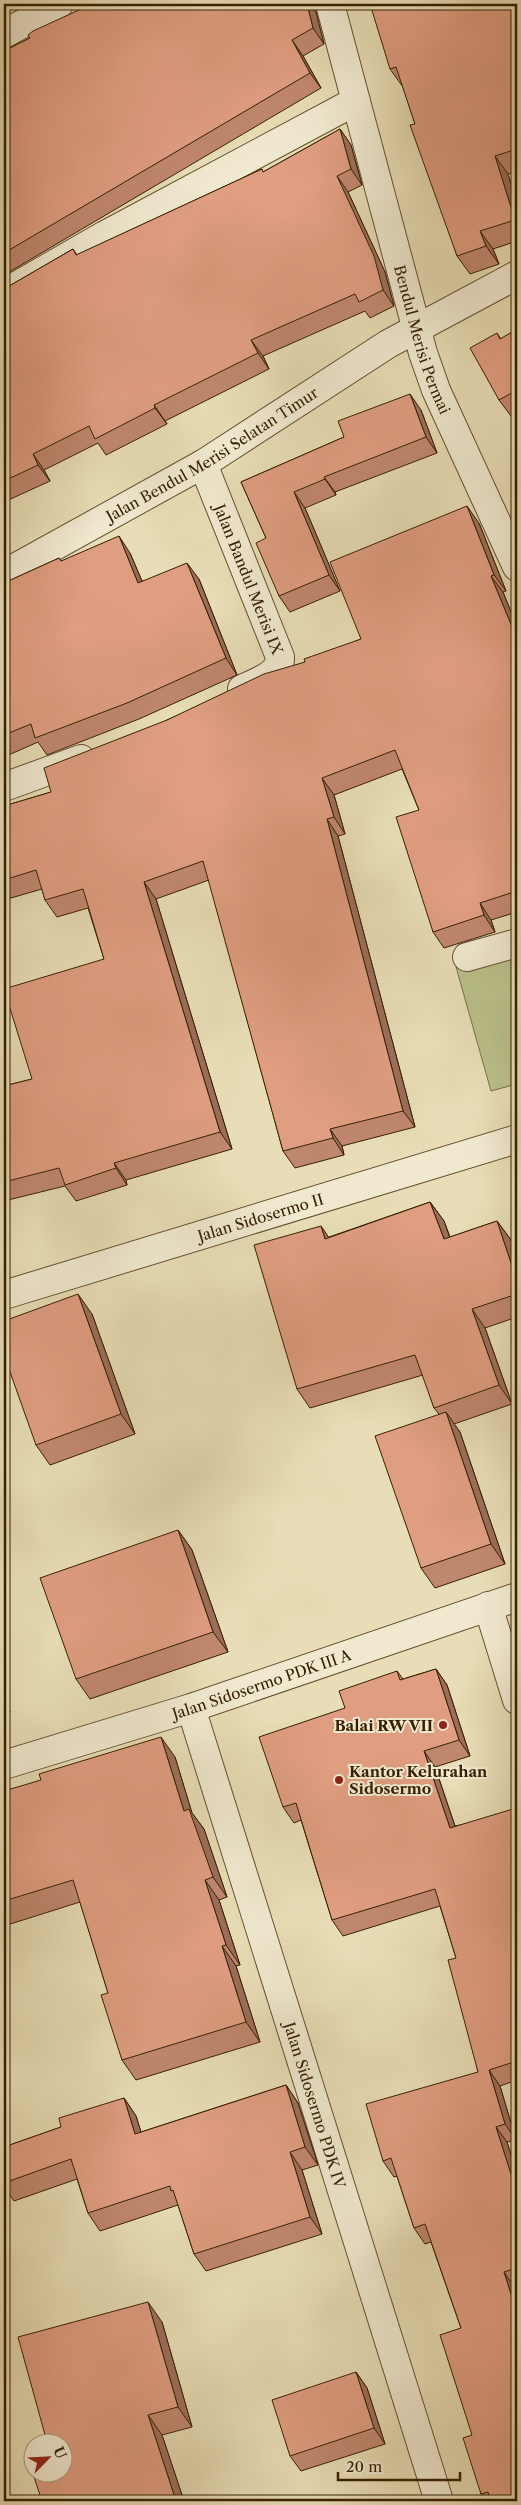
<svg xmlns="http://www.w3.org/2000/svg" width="521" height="2505" font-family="'Libre Caslon Text',serif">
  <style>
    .green { fill: #bac08b; stroke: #787046 }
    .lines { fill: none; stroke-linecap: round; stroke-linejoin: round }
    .minor-casing { stroke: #634f2f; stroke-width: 30 }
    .minor { stroke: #f0e9d0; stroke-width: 28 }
    .wall { fill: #c0876f; stroke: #372002 }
    .shaded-wall { fill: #9c6e5a; stroke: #372002 }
    .building { fill: #df9d81; stroke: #372002 }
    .poi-dot { fill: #8f2418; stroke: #f0e9d0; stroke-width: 2 }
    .labels { text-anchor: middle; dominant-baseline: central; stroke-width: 4; stroke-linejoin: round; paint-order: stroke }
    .street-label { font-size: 15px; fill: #372002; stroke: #f0e9d0 }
    .poi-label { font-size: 15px; font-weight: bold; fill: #372002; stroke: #f0e9d0; text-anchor: end }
  </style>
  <rect width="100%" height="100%" fill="#e8ddb6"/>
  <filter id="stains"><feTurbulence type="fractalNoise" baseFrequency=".004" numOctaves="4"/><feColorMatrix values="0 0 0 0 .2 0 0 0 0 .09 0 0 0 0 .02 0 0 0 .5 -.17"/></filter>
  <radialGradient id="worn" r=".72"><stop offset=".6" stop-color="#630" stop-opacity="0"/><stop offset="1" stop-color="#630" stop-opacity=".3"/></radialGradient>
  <path class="green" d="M517 950V1084L491 1091 456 967Z"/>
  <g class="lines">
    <defs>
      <g id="minor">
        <path id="s1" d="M330 4 423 353 436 390 517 567"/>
        <path d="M4 34 59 4"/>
        <path d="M4 293 105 235 356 101"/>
        <path id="s2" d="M203 464 280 657C281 675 256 682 242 689"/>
        <path id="s3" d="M4 574 203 464 388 344 517 275"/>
        <path d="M4 787 81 759"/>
        <path d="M467 957 517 943"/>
        <path id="s4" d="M4 1295 517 1139"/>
        <path d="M488 1606 517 1700"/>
        <path id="s5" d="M191 1708 439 2501"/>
        <path id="s6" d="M4 1765 191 1708 517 1597"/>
      </g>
    </defs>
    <use href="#minor" class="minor-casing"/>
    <use href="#minor" class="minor"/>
  </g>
  <path class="wall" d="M92 4H310L316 12 324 44 303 56 321 88 4 275V51L30 38Z
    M517 4V172L508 174 517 205V241L493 249 499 264 470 274 457 256 415 124 403 87 390 69Z
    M340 129 351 145 362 185 348 192 385 272 394 306 370 318 365 311 263 356 269 369 165 421 167 424 106 455 98 443 44 470 50 481 4 502V289L73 249 77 255 262 169 263 172Z
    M517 329V412L511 416 499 400 497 333 501 339Z
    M421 410 437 453 335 492 336 495 305 508 340 591 290 612 279 596 266 538 241 482 344 437Z
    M479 523 506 591 503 592 517 627V912L491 920 495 932 444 948 433 932 419 810 402 769 334 795 345 834 338 836 415 1127 342 1146 344 1155 295 1168 283 1151 209 880 156 899 232 1149 126 1180 127 1185 76 1201 65 1186 4 1201V1086L32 1079 104 959 88 908 57 917 45 900 42 889 4 900V806L51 792 167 720 305 662 361 639Z
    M130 553 142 581 199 579 237 675 139 719 47 755 38 742 4 757V583L59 558 62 561Z
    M430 1202 444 1221 450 1237 497 1221 511 1240 517 1260V1317L485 1328 512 1404 454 1424 460 1432 505 1564 435 1588 421 1568 439 1414 434 1408 423 1375 310 1408 297 1389 329 1237Z
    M92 1314 135 1434 50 1465 36 1445Z
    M178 1530 192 1550 228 1652 90 1699 76 1679Z
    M436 1669 447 1685 470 1756 435 1767 455 1826 517 1814V2080L500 2086 516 2140 507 2142 517 2174V2287L515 2288 517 2295V2501H486L481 2494 472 2435 461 2328 431 2242 425 2244 414 2228 397 2176 394 2177 383 2161 478 2072 456 1958 440 1906 343 1936 332 1920 301 1820 294 1823 283 1807 345 1708 397 1671 403 1679Z
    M4 1696 10 1712 4 1715Z
    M175 1757 192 1813 204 1829 227 1897 219 1900 240 1965 236 1966 260 2042 136 2080 122 2060 108 1993 80 1902 4 1926V1791Z
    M286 2085 298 2103 318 2165 302 2170 322 2234 206 2271 194 2254 178 2205 100 2231 88 2213 77 2179 14 2201 4 2186V2147L61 2127 124 2098 136 2116 141 2132Z
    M162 2322 192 2427 162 2435 184 2501H42L62 2472Z
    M356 2372 367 2388 385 2444 301 2471 290 2456Z"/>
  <path class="shaded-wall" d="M307 4H310L316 12 324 44 313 28Z
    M292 40 303 56 321 88 310 73Z
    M340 129 351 145 362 185 351 169Z
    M495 156 508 174 517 205V224L515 220Z
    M337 176 348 192 385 272 394 306 383 290Z
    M480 231 493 249 499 264 486 246Z
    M251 340 263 356 269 369 258 353Z
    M410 394 421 410 437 453 426 437Z
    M154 405 165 421 167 424 155 408Z
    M33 454 44 470 50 481 38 465Z
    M324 477 335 492 336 495 325 479Z
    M294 492 305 508 340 591 329 575Z
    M467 506 479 523 506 591 494 575Z
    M119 536 130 553 150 600 138 583Z
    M187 563 199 579 237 675 226 658Z
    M491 576 503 592 517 627V639Z
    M322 778 334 795 345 834 334 817Z
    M327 819 338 836 415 1127 403 1111Z
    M144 882 156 899 232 1149 220 1132Z
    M480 903 491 920 495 932 484 915Z
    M330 1129 342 1146 344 1155 333 1138Z
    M114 1163 126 1180 127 1185 116 1168Z
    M430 1202 444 1221 457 1258 444 1239Z
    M497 1221 511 1240 517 1260V1281Z
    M321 1226 334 1245 325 1239Z
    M78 1294 92 1314 135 1434 121 1414Z
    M472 1309 485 1328 512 1404 499 1385Z
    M446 1412 460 1432 505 1564 491 1544Z
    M178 1530 192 1550 228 1652 213 1632Z
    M436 1669 447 1685 470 1756 459 1740Z
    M4 1696 10 1712 4 1703Z
    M161 1737 175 1757 192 1813 204 1829 227 1897 213 1877 184 1811Z
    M424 1751 435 1767 461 1844 450 1828Z
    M513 1809 517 1814V1822Z
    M205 1880 219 1900 240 1965 226 1945Z
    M222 1946 236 1966 260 2042 246 2022Z
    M489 2070 500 2086 516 2140 505 2124Z
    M286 2085 298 2103 318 2165 305 2147Z
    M124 2098 136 2116 147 2152 135 2134Z
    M496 2127 507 2142 517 2174V2194Z
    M290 2152 302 2170 322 2234 310 2217Z
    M504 2272 515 2288 517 2295V2313Z
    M148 2302 162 2322 192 2427 178 2407Z
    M356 2372 367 2388 385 2444 374 2428Z
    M148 2415 162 2435 184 2501H176Z"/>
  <path class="building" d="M92 4H307L313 28 292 40 310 73 4 253V51L30 38 28 35 33 31Z
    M370 4H517V149L495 156 515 220 480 231 486 246 457 256 410 125 415 124 396 67 390 69Z
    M340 129 351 169 337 176 374 256 383 290 359 302 355 294 251 340 258 353 154 405 155 408 95 439 89 426 33 454 38 465 4 481V289L73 249 76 255 262 169 263 172Z
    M517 329V390L499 400 470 348 497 333 500 339Z
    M410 394 426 437 324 477 325 479 294 492 329 575 279 596 256 543 266 538 241 482 344 437 338 421Z
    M467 506 494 575 491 576 517 639V891L480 903 484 915 433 932 396 817 419 810 395 750 322 778 334 817 327 819 403 1111 330 1129 333 1138 283 1151 203 861 144 882 220 1132 114 1163 116 1168 65 1185 59 1168 4 1182V1086L32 1079 4 989 104 959 83 889 45 900 36 870 4 880V806L51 792 44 768 167 720 264 674 305 662 304 659 361 639 330 562Z
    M119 536 138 583 187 563 226 658 127 703 35 738 31 724 4 735V583L59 558 61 561Z
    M430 1202 444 1239 497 1221 517 1281V1294L472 1309 499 1385 434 1408 415 1355 297 1389 254 1245 321 1226 325 1239Z
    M78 1294 121 1414 36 1445 4 1355V1321Z
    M517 1382V1399L512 1383Z
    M446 1412 491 1544 421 1568 375 1436Z
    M178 1530 213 1632 76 1679 40 1578Z
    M436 1669 459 1740 424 1751 450 1828 513 1809 517 1822V2061L489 2070 505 2124 496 2127 517 2193V2268L504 2272 517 2313V2501H491L488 2492 481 2494 463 2438 472 2435 440 2335 461 2328 425 2224 414 2228 391 2158 383 2161 366 2104 478 2072 448 1960 456 1958 435 1889 332 1920 296 1803 283 1807 259 1737 345 1708 339 1691 397 1671 400 1680Z
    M161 1737 184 1811 189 1809 213 1877 205 1880 226 1945 222 1946 246 2022 122 2060 101 1995 108 1993 73 1880 4 1901V1791L41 1780 39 1774Z
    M286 2085 305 2147 290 2152 310 2217 194 2254 173 2190 171 2191 170 2186 88 2213 71 2159 4 2183V2147L61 2127 59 2118 124 2098 135 2134Z
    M148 2302 178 2407 148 2415 176 2501H42L29 2462 32 2461V2472H62V2442H47L18 2337Z
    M356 2372 374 2428 290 2456 272 2400Z"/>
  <g class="poi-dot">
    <circle cx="443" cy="1725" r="5"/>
    <circle cx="339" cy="1780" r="5"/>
  </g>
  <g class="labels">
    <g class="street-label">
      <text stroke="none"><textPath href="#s1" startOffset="348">Bendul Merisi Permai</textPath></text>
      <text stroke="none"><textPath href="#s3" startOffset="240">Jalan Bendul Merisi Selatan Timur</textPath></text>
      <text stroke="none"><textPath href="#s2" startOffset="124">Jalan Bandul Merisi IX</textPath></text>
      <text stroke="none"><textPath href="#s4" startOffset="268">Jalan Sidosermo II</textPath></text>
      <text stroke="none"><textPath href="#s6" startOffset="270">Jalan Sidosermo PDK III A</textPath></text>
      <text stroke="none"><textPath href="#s5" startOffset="416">Jalan Sidosermo PDK IV</textPath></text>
    </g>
    <g class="poi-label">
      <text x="433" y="1725">Balai RW VII</text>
      <text x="349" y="1771" text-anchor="start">Kantor Kelurahan<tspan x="349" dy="17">Sidosermo</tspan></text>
    </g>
  </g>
  <rect width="521" height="2505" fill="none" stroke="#e8ddb6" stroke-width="20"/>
  <rect x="5" y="5" width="511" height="2495" fill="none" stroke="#372002" stroke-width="2.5"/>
  <rect x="10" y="10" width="501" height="2485" fill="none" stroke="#372002"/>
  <g transform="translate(48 2458) rotate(66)"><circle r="24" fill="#f0e9d0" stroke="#a6997e"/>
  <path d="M0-4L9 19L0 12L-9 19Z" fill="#8f2418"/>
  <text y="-8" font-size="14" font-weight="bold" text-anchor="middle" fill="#372002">U</text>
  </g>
  <path d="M338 2472v8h122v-8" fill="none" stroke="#372002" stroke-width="2.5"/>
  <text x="346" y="2472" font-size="15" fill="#372002" stroke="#f0e9d0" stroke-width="4" paint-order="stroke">20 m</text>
  <rect width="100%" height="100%" filter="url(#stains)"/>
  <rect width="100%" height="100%" fill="url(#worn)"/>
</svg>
